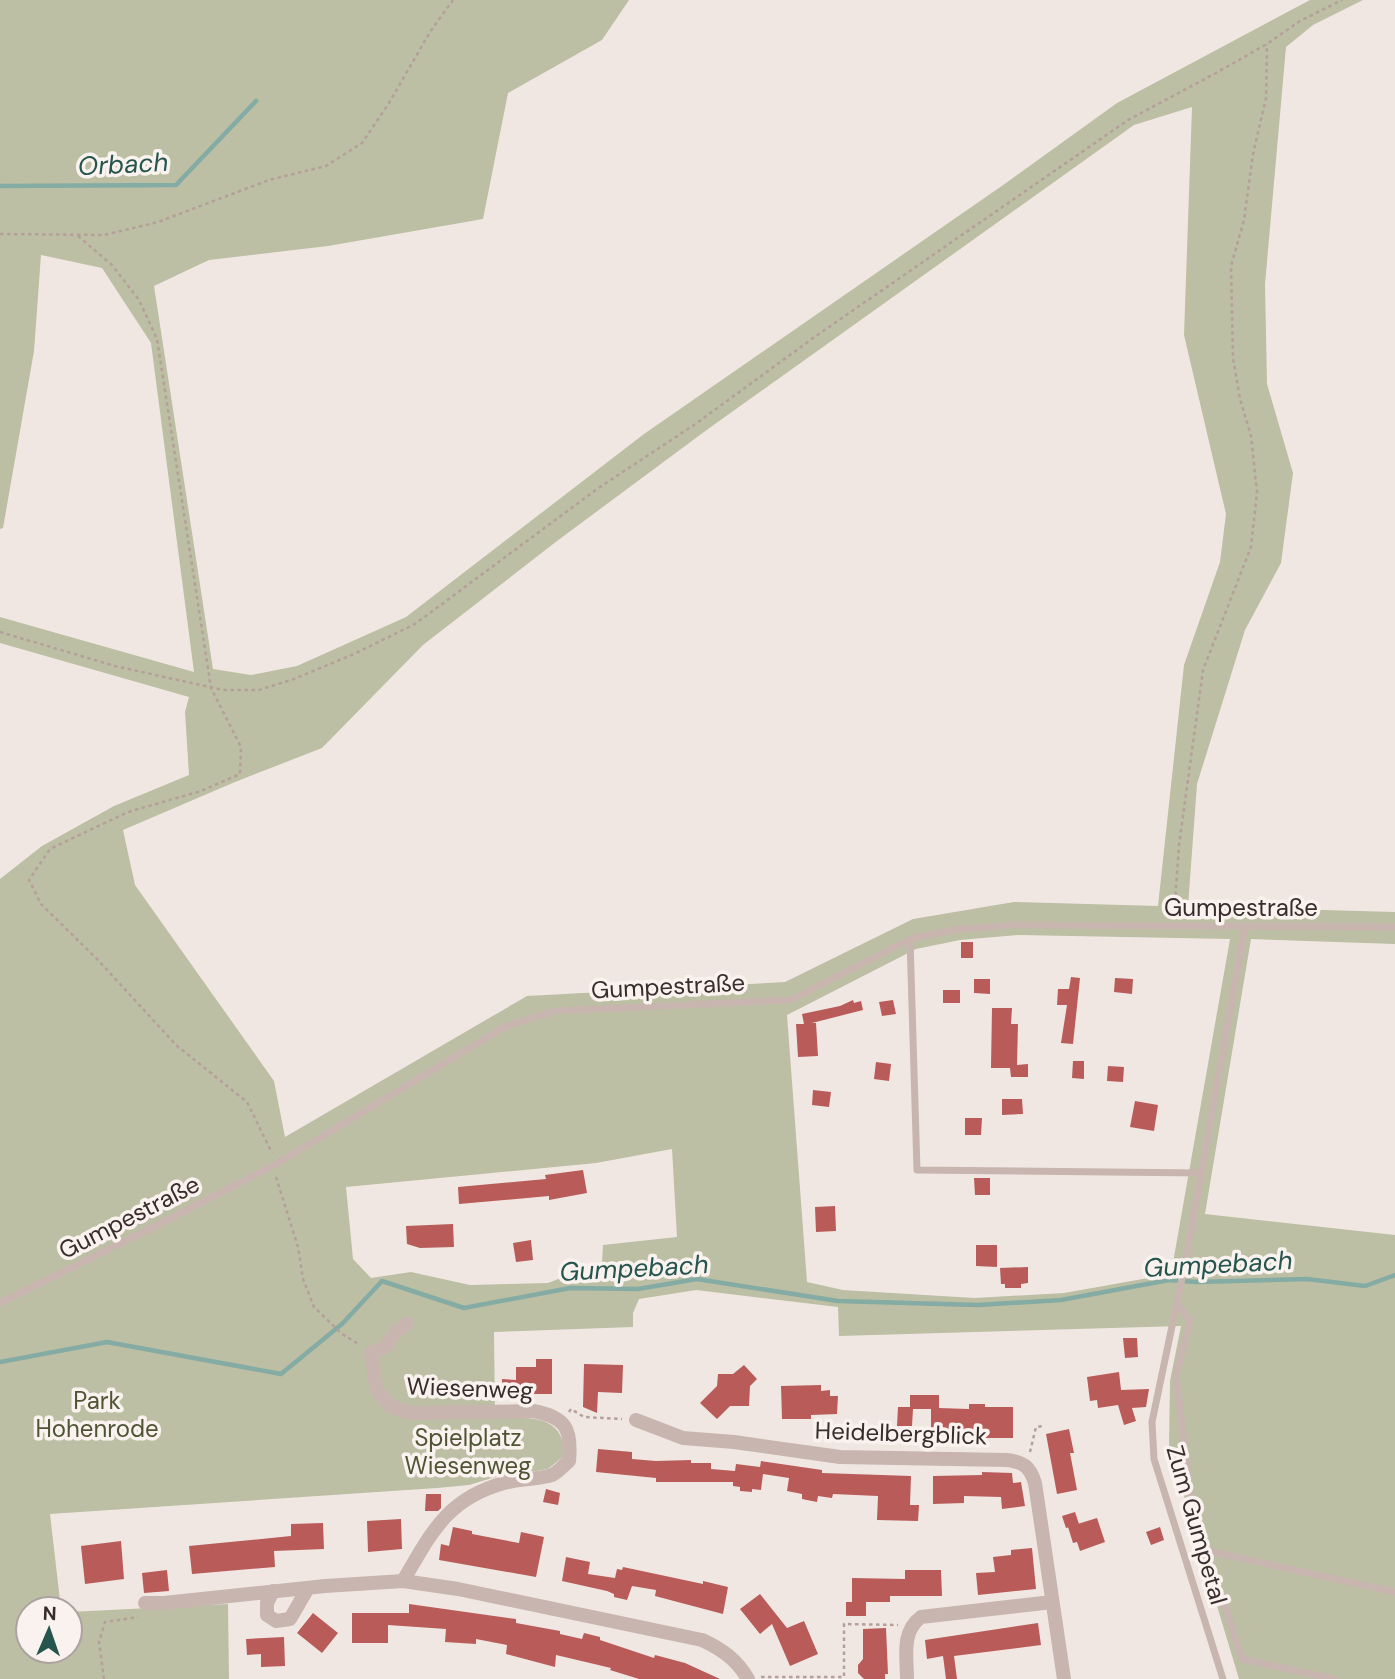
<svg xmlns="http://www.w3.org/2000/svg" width="1395" height="1679" font-family="'DM Sans',sans-serif">
  <style>
    .green { fill: #bcbfa3; fill-rule: evenodd }
    .lines { fill: none; stroke-linecap: round; stroke-linejoin: round }
    .stream { stroke: #84aba4; stroke-width: 4.5 }
    .building { fill: #b85b59 }
    .path { stroke: #b49f99; stroke-width: 2.5; stroke-dasharray: 3.5 3.5; stroke-linecap: butt }
    .lane { stroke: #c8b5af; stroke-width: 7 }
    .street { stroke: #c8b5af; stroke-width: 14 }
    .labels { text-anchor: middle; dominant-baseline: central; stroke-width: 7; stroke-linejoin: round; paint-order: stroke }
    .street-label { font-size: 24px; fill: #382d2c; stroke: #f9f2ee }
    .park-label { font-size: 24px; fill: #4f5433; stroke: #f9f2ee }
    .water-label { font-size: 26px; font-style: italic; fill: #26554e; stroke: #f9f2ee }
  </style>
  <rect width="100%" height="100%" fill="#f1e7e2"/>
  <path class="green" d="M0 0H629L602 40 508 93 483 219 328 246 209 260 154 286 213 669 251 675 297 666 406 617 644 434 1006 183 1117 103 1310 0H1363L1313 25 1286 47 1265 284 1267 384 1293 473 1281 563 1245 630 1197 784 1188 906 1395 912V944L1251 939 1205 1214 1395 1235V1679H1239L1169 1446 1170 1381 1181 1326 839 1336 838 1307 696 1290 639 1299 633 1313V1327L494 1332 495 1418C528 1418 565 1413 564 1456L548 1469 492 1478 469 1485 437 1488 50 1514 61 1609H28V1651H70V1612L228 1604 229 1679H0V879L42 846 114 806 189 775 185 712 189 697 0 643V617L194 672 151 343 102 268 41 255 34 351 3 528 0 529ZM1192 107 1184 335 1226 514 1220 562 1184 665 1158 906 1014 902 913 919 785 982 527 996 285 1137 274 1081 135 885 123 830 235 782 322 748 423 645 557 541 708 429 1134 125ZM1019 935 1230 939 1171 1274 1064 1293 974 1298 843 1290 807 1282 787 1015 916 949 960 940ZM672 1149 677 1237 603 1245 602 1262 548 1283 470 1285 411 1272 371 1278 353 1259 346 1187 596 1163Z"/>
  <g class="lines">
    <path class="stream" d="M0 186 176 185 256 101
      M0 1362 107 1342 281 1374 342 1324 382 1281 464 1308 570 1288 638 1289 697 1279 838 1301 978 1305 1061 1300 1169 1280 1196 1282 1307 1279 1365 1286 1395 1275"/>
  </g>
  <path class="building" d="M961 942H973V958H961Z
    M1071 977 1080 978 1073 1044 1061 1043 1067 1005H1057L1058 989H1069Z
    M1115 978 1133 979 1132 994 1114 992Z
    M974 979H990V994L974 993Z
    M943 990H960V1003H943Z
    M853 1000 854 1003 861 1001 863 1010 812 1023H816L818 1056 798 1057 796 1024H804L802 1014 840 1006Z
    M893 1000 896 1014 882 1016 879 1002Z
    M992 1008H1012L1011 1024H1018L1017 1065 1028 1064V1077H1011L1010 1068H991Z
    M1073 1061H1084V1079L1072 1078Z
    M876 1062 891 1064 889 1081 874 1079Z
    M1108 1066 1124 1067 1123 1082 1107 1081Z
    M813 1090 831 1092 829 1107 812 1105Z
    M1002 1099H1022L1023 1114 1002 1115Z
    M1135 1101 1158 1105 1154 1131 1130 1127Z
    M965 1118H982L981 1135H965Z
    M583 1170 587 1193 549 1200V1196L459 1204 458 1187 546 1179 545 1175Z
    M974 1178H990V1195H975Z
    M835 1206 836 1231 816 1232 815 1207Z
    M453 1224 454 1247 420 1248 407 1244 406 1226Z
    M531 1240 533 1260 516 1262 513 1243Z
    M976 1245H997V1267L976 1266Z
    M1028 1267V1283L1021 1284V1288H1005V1284H1001L1000 1268Z
    M1123 1338H1137L1138 1357 1125 1358Z
    M536 1359H552V1394H502V1379L516 1380V1367H536Z
    M584 1364 623 1365 622 1393 598 1392 597 1413 583 1407Z
    M744 1365 757 1379 750 1386 749 1406H730L717 1419 700 1403 717 1386 718 1374H733Z
    M1119 1372 1121 1390 1149 1389 1146 1407 1132 1408 1136 1421 1124 1425 1118 1405 1098 1408 1097 1400 1090 1401 1087 1377Z
    M821 1385V1391L830 1390V1396H838L837 1414 811 1415V1419H782L781 1386Z
    M910 1395H939V1408L969 1409V1404H985V1407H1013V1438H972V1432L931 1431V1409H913L912 1426H897L898 1407H910Z
    M1069 1429 1074 1453H1070L1077 1490 1057 1494 1046 1434Z
    M598 1449 632 1452V1459L656 1461 691 1460V1463H711V1469L735 1471 736 1464 760 1467 761 1461 822 1470V1473L911 1476 910 1505H919L918 1521 877 1520 878 1496 833 1494 832 1498 818 1496 817 1502 802 1499V1494L787 1491 789 1478 763 1474 761 1490 752 1489V1492L740 1491V1487L733 1486V1482H656V1478L596 1472Z
    M982 1472 1012 1473 1013 1483 1021 1482 1025 1506 1002 1509 1001 1497 964 1496V1503L933 1504V1476L982 1475Z
    M546 1489 560 1493 558 1505 543 1502Z
    M426 1494H441V1508L438 1511H425Z
    M1075 1512 1079 1524 1066 1528 1062 1516Z
    M1097 1518 1105 1542 1080 1551 1077 1542 1073 1543 1068 1527Z
    M401 1519 402 1549 368 1552 367 1521Z
    M323 1523 324 1549 274 1551 275 1567 192 1574 189 1546 291 1536V1524Z
    M453 1527 472 1531V1534L519 1543 521 1532 544 1537 536 1577 439 1560 441 1544 449 1546Z
    M1160 1527 1164 1540 1151 1545 1146 1532Z
    M121 1541 124 1579 85 1584 81 1546Z
    M1032 1548 1036 1589 978 1595 976 1573 995 1572 993 1557 1011 1555V1550Z
    M566 1557 590 1562 588 1574 615 1578 617 1569 622 1570 623 1567 703 1584V1581L728 1587 723 1614 655 1596 656 1590 632 1586 627 1600 614 1597V1594L607 1591 562 1581Z
    M167 1570 169 1591 144 1593 142 1573Z
    M905 1570H941L942 1596H890V1602H866V1616H846V1602H852V1578L905 1579Z
    M760 1594 787 1628 804 1621 818 1654 790 1666 772 1624 760 1634 740 1609Z
    M409 1604 516 1619V1623L560 1631V1634L582 1639 584 1633 600 1637V1640L654 1658 655 1655 685 1663 720 1679H639L610 1670 611 1668 556 1655 555 1667 506 1654 507 1645 476 1639V1644L445 1642 446 1629 388 1625V1643H352V1613H409Z
    M313 1613 338 1633 322 1653 297 1633Z
    M1038 1623 1041 1645 954 1656 957 1679H946L943 1656 927 1659 925 1640Z
    M886 1628 888 1674H885V1679H864L858 1673V1665L863 1659V1629Z
    M284 1637 285 1666 261 1667V1654L247 1655 246 1639Z"/>
  <g class="lines">
    <path class="path" d="M0 234 104 235 158 222 269 180 326 166 362 143 389 103 430 32 453 0
      M78 236 112 265 139 300 157 339 211 688 241 747 240 774 201 791 128 812 50 849 29 880 41 904 98 960 176 1045 247 1102 272 1153
      M0 632 115 666 223 690H259L294 679 354 654 415 624 597 489 694 425 816 336 1128 120 1216 73 1267 44 1300 21 1342 0
      M1174 916 1179 845 1203 670 1251 547 1257 492 1251 436 1240 399 1233 358 1231 266 1244 220 1253 154 1266 98 1267 44
      M276 1177 298 1247 303 1279 314 1307 342 1334 360 1345
      M569 1412 571 1409 584 1417 622 1419
      M1030 1452 1036 1427 1045 1426
      M761 1677H844V1624L898 1625
      M104 1679 99 1642 105 1622 138 1617"/>
    <path class="lane" d="M910 939 917 1170 1201 1173
      M0 1303 150 1229 276 1164 506 1026 555 1011 791 1000 910 939 953 930 1010 925 1395 927
      M1177 1303 1190 1321 1176 1375 1190 1496 1242 1659 1334 1679
      M1208 1551 1395 1592
      M1223 1679 1154 1459 1152 1422 1185 1264 1245 926"/>
    <path class="street" d="M636 1420 683 1438 734 1442 840 1457 1007 1460C1024 1462 1030 1467 1035 1483L1064 1679
      M403 1581C431 1534 446 1499 504 1483 518 1479 541 1479 552 1475 558 1472 564 1465 569 1461 572 1429 566 1417 533 1411L411 1413 390 1406 377 1391 371 1353 386 1347 395 1332 407 1324
      M273 1591 267 1603V1615L276 1621 290 1619 308 1588
      M145 1603H164L325 1586 403 1581 458 1589 702 1640C722 1649 737 1660 748 1679
      M907 1679C907 1656 901 1632 921 1617L1052 1602"/>
  </g>
  <g class="labels">
    <g class="street-label">
      <text x="1241" y="907">Gumpestraße</text>
      <text transform="translate(668 986) rotate(-3)">Gumpestraße</text>
      <text transform="translate(129 1217) rotate(-27)">Gumpestraße</text>
      <text transform="translate(470 1388) rotate(2)">Wiesenweg</text>
      <text transform="translate(901 1433) rotate(2)">Heidelbergblick</text>
      <text transform="translate(1197 1525) rotate(74)">Zum Gumpetal</text>
    </g>
    <g class="park-label">
      <text x="97" y="1400">Park<tspan x="97" dy="28">Hohenrode</tspan></text>
      <text x="468" y="1437">Spielplatz<tspan x="468" dy="28">Wiesenweg</tspan></text>
    </g>
    <g class="water-label">
      <text transform="translate(123 164) rotate(-3)">Orbach</text>
      <text transform="translate(1218 1264) rotate(-3)">Gumpebach</text>
      <text transform="translate(634 1268) rotate(-3)">Gumpebach</text>
    </g>
  </g>
  <g transform="translate(49 1630) rotate(2)"><circle r="33" fill="#f9f2ee" stroke="#aca3a0" stroke-width="2"/>
  <path d="M0-5L12 26L0 18L-12 26Z" fill="#26554e"/>
  <text y="-10" font-size="19" font-weight="bold" text-anchor="middle" fill="#382d2c">N</text>
  </g>
</svg>
